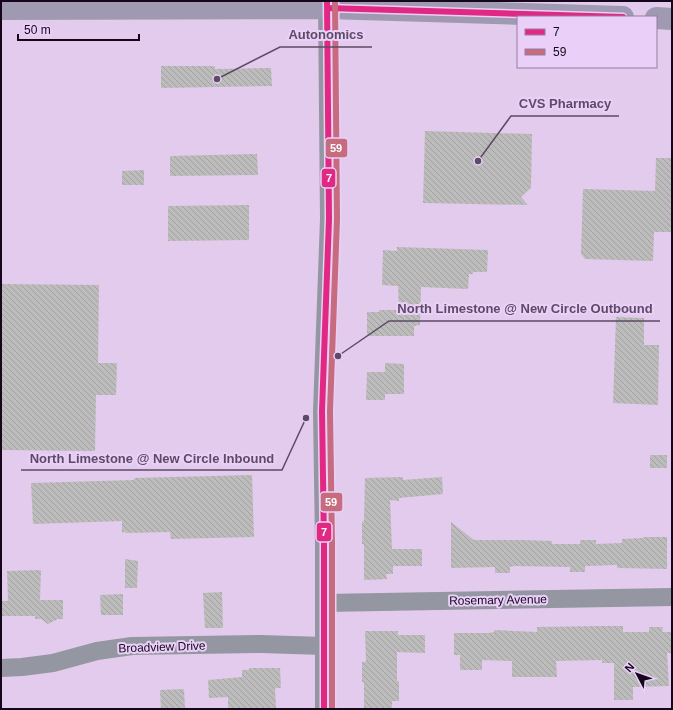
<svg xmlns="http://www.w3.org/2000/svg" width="673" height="710" font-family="Arial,sans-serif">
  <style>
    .building { fill: url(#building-back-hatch) }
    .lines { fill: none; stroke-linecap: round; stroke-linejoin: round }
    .minor { stroke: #9496a2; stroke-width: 18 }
    .highway { stroke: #9f9ab1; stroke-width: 22 }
    .bus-1-casing { stroke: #ead0f8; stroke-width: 9 }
    .bus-2-casing { stroke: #ead0f8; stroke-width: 9 }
    .bus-1 { stroke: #e12882; stroke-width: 6 }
    .bus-2 { stroke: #c76b7e; stroke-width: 6 }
    .labels { text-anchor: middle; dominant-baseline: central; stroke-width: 4; stroke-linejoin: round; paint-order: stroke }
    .street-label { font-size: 12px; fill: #15061c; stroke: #ead0f8 }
    .leader { fill: none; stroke: #5d4b65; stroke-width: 1.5 }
    .callout-dot { fill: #5d4b65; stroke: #ead0f8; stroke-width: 1.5 }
    .callout-label { font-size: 13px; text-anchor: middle; font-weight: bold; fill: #5d4b65; stroke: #ead0f8; stroke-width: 4; stroke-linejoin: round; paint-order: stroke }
    .line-badge { stroke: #ead0f8; stroke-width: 1.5 }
    .badge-label { font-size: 11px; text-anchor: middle; font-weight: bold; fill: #fff }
  </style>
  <defs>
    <pattern id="building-back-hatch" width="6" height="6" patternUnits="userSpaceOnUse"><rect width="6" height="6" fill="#bdbcbc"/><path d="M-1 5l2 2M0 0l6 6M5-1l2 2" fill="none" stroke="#a2a0a1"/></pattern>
  </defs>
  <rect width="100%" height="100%" fill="#e2cbed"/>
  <path class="building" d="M161 66H215V69L271 68 272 86 161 88Z
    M425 131 532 134 531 188 521 197 528 205 423 203Z
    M257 154 258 175 170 176V156Z
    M656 158H672V232H654L653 261 585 259 581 254 583 189 655 191Z
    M144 170V185H122V171Z
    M249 205V240L168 241V206Z
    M397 247 488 250 487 272H473V274H469L468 289 421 287 420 325 414 326V336H367V312H379V310H399L398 286 382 285 383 250 397 251Z
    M1 284 99 285 98 363H117L116 395H96L95 451 1 450Z
    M616 317 644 318V345H659L658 405 613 403Z
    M385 363 404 364V394H385V400H366L367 372H385Z
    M650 455H667V468H650Z
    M252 475 254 537 171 539 170 532 125 533V531L122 533V521L33 524 31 483 134 480V478Z
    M403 477V480L442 477 443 494 399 498V501L390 500 392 549H422V566H393V574H386L387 579 364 580V544H362V522L364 521 365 478Z
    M451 522 474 540H522L552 541V544H580V540H596V544L622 543V539L643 538V537H667V569L617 568V565L588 566H585V572H570V567L514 566 510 567V573H495V567L451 568Z
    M125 559 138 561 137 588H125Z
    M41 570 40 600H63V619H58L48 624 41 619H35V616H1V601H8L7 571Z
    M222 592 223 628H205L203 593Z
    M123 594V615H101L100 595Z
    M602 626H623V632H649V627H663L662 632H672V653H667L669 686 633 687V700H614V663H602V660L556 661 557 677H512V661L482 660V670H460V655H454V633H489L494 632V630L537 632V627Z
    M365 631H398V635H425V653L397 652V681H399V701H392V709H364V682H362V662H366Z
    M249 668H280L281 688H275L276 709H228V697L209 698 208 680 242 677V670H249Z
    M184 689 185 709H161L160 690Z"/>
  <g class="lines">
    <path class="minor" d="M324 603 672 597
      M1 668 22 667 53 663 97 651 132 646 261 644 324 646
      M324 709V544L322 411 329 219 327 1"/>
    <path class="highway" d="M1 9 327 8 623 17
      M656 18 672 19"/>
    <defs>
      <path id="bus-1" d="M327 8 623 17
        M324 709V544L322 411 329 219 327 1"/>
      <path id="bus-2" d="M332 709V544L330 411 337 219 335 1"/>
    </defs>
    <use href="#bus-1" class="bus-1-casing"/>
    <use href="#bus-2" class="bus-2-casing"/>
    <use href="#bus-1" class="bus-1"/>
    <use href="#bus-2" class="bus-2"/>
  </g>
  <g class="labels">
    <g class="street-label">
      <text transform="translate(498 600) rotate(-1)">Rosemary Avenue</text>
      <text transform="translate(162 647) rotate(-2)">Broadview Drive</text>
    </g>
  </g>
  <path class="leader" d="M217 79L280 47H372M478 161L511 116H619M338 356L389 321H660M306 418L282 470H21"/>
  <g class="callout-dot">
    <circle cx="217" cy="79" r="4"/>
    <circle cx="478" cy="161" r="4"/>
    <circle cx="338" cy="356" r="4"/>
    <circle cx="306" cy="418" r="4"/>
  </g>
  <g class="callout-label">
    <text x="326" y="39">Autonomics</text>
    <text x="565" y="108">CVS Pharmacy</text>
    <text x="525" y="313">North Limestone @ New Circle Outbound</text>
    <text x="152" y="463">North Limestone @ New Circle Inbound</text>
  </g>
  <g class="line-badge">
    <rect x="325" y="138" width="23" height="20" rx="4" fill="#c76b7e"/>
    <rect x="321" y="168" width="15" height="20" rx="4" fill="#e12882"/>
    <rect x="320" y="492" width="23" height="20" rx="4" fill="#c76b7e"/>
    <rect x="316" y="522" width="16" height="20" rx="4" fill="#e12882"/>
  </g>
  <g class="badge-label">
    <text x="336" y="152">59</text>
    <text x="329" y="182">7</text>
    <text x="331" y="506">59</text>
    <text x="324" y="536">7</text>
  </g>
  <rect width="673" height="710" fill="none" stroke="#15061c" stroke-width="4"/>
  <rect x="517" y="16" width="140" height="52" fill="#ead0f8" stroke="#957fa0"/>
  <rect x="525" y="29" width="20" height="6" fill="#e12882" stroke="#957fa0"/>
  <text x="553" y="36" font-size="12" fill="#15061c">7</text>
  <rect x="525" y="49" width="20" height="6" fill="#c76b7e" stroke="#957fa0"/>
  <text x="553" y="56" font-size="12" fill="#15061c">59</text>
  <g transform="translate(637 674) rotate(311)" stroke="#ead0f8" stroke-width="3" paint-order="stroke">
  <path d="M0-3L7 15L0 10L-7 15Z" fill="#15061c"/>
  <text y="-6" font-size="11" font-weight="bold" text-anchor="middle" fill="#15061c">N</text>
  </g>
  <path d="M18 34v6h121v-6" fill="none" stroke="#15061c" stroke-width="2"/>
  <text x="24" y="34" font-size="12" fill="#15061c" stroke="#ead0f8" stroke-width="3" paint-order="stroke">50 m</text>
</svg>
